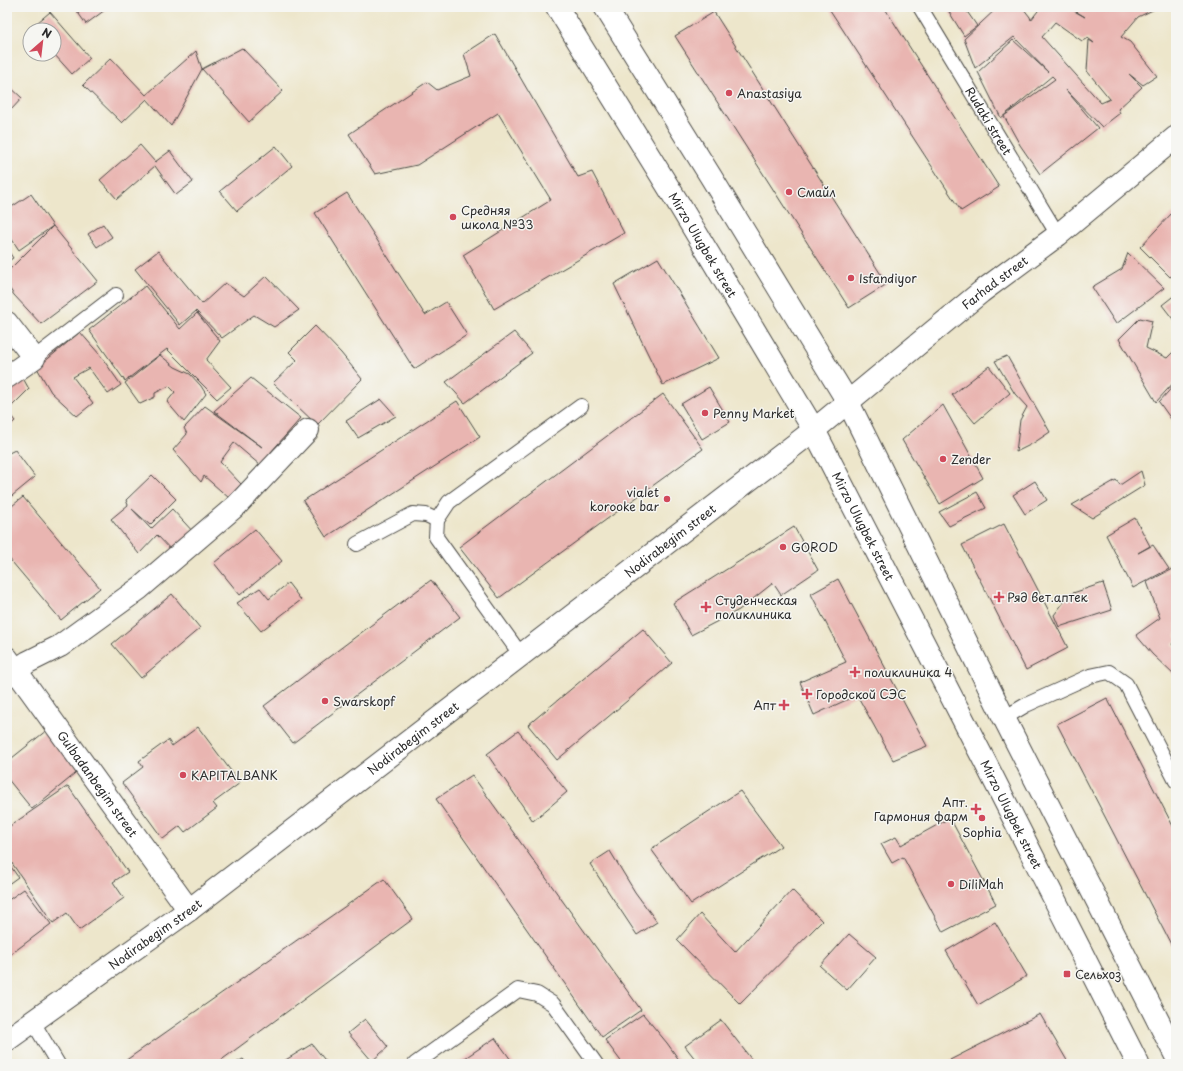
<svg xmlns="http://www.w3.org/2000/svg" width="1183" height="1071" font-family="'Playpen Sans',sans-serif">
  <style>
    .building { fill: #e9b5b1; fill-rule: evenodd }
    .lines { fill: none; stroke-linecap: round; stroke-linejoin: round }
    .service-casing { stroke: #484743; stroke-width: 16 }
    .minor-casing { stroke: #484743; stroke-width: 24 }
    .tertiary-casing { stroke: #484743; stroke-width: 24 }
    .primary-casing { stroke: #484743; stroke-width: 24 }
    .service { stroke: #fff; stroke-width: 14 }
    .minor { stroke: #fff; stroke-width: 22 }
    .tertiary { stroke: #fff; stroke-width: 22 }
    .primary { stroke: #fff; stroke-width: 22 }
    .poi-dot { fill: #d1495b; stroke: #f6f6f2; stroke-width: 1.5 }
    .labels { text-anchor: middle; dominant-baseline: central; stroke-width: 3; stroke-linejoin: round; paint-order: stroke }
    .poi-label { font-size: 12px; fill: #2b2b2b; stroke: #f6f6f2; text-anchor: start }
    .street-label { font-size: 12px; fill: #2b2b2b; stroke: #f6f6f2 }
  </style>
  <rect width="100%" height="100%" fill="#f6f6f2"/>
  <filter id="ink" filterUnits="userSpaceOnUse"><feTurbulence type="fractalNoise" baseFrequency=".025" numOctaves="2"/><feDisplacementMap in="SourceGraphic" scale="8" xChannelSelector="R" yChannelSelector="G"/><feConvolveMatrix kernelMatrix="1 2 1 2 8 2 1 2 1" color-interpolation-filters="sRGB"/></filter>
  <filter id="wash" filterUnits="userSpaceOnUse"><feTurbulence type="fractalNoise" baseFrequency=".012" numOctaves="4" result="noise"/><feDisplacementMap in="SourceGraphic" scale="16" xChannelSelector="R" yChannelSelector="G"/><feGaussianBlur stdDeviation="0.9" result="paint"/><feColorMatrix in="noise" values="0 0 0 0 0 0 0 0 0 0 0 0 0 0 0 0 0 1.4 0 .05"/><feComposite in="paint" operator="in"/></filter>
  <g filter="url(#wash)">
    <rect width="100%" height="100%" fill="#ede6cb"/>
    <g id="blocks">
      <path class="building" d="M74 7H109L86 24Z
        M828 7H884L999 187 961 211Z
        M946 7H969L966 10 977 26 964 36Z
        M998 7H1024L1023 8 1030 17 1031 20 1041 7H1067L1085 17 1069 7H1159L1138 17 1121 37 1130 42 1157 76 1143 85 1129 74 1142 87 1118 109 1120 113 1102 127 1066 90 1098 128 1040 174 1020 145 1004 116 1055 79 1052 76 1001 118 978 72 1013 40 1048 72 1014 37 975 68 964 39ZM1055 22 1082 41 1088 38 1094 43 1089 40 1087 71 1110 99 1101 103 1042 37Z
        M50 12 90 58 72 74 54 54V30H32L31 28Z
        M714 12 887 284 849 308 675 36Z
        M495 34 578 177 592 172 624 233 494 309 463 255 551 200 498 113 417 165 375 174 349 134 427 82 437 90 471 76 464 54Z
        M242 48 283 91 249 122 202 69Z
        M196 51 202 69 171 126 147 99 122 123 83 85 111 58 146 95Z
        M7 84 22 98 11 110 7 106Z
        M140 145 155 162 170 151 193 182 176 195 155 166 117 199 100 180Z
        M276 146 292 166 237 211 220 191Z
        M347 193 425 315 446 302 467 335 414 369 315 213Z
        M31 194 53 226 98 281 41 324 14 295 7 285V272L53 226 19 250 7 232V210Z
        M1172 213 1176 217V273L1170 277 1140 247Z
        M103 224 112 237 97 247 88 234Z
        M7 249 13 258 7 262Z
        M158 251 202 304 225 283 244 296 266 276 299 310 274 327 254 315 222 338 196 311 180 325 135 269Z
        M1128 253 1164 288 1116 324 1092 287 1122 269Z
        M658 258 719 358 663 385 614 284Z
        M145 286 180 329 197 313 220 341 206 360 231 387 217 399 167 349 125 381 89 330Z
        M1176 294V323L1162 305Z
        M1140 318 1152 321 1146 348 1167 358 1176 349V380L1156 402 1119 339Z
        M315 326 341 353 362 379 317 425 273 383 297 360 289 352Z
        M80 332 100 355 121 385 108 394 89 368 73 377 93 403 77 416 51 392 37 368Z
        M514 332 532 353 465 403 446 382Z
        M160 355 175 367 190 374 201 386 206 394 184 422 167 402 175 392 169 386 155 393V397L140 404 125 383Z
        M1007 356 1050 432 1032 444 1016 452 1020 420 1027 407 1015 394 995 361Z
        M989 366 1010 393 975 423 952 395Z
        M19 371 29 389 7 411 15 421 7 428V381Z
        M251 378 301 418 270 453 272 454 260 465 234 443 220 462 241 484 229 498 204 476 201 482 173 450 187 434 184 428 205 406 262 447 214 411Z
        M1176 383V421L1171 419 1159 402Z
        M709 387 730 422 702 439 681 404Z
        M663 394 703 449 499 598 459 547Z
        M381 399 396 416 358 438 346 421Z
        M457 401 480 437 326 537 303 501Z
        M943 405 983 478 940 504 902 440Z
        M15 450 35 477 7 500V454Z
        M1141 471 1145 485 1092 518 1072 505 1116 480 1120 485Z
        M152 475 176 499 150 525 132 509 151 529 172 509 195 534 174 553 157 535 139 554 111 519 128 505 126 500Z
        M1035 481 1047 500 1025 514 1013 495Z
        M977 492 986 508 949 526 939 512Z
        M23 497 100 588 61 620 7 556V510Z
        M1135 518 1150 546 1138 553 1153 545 1169 569 1133 588 1106 535Z
        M1004 524 1068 648 1026 670 962 545Z
        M794 527 818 570 781 595 773 583 739 610 691 635 673 603Z
        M255 529 282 561 240 595 214 563Z
        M1174 568 1176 571V641L1172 644 1176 649V677L1152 654 1136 635 1160 618 1147 582Z
        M838 579 927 746 893 760 857 695 814 715 800 682 846 662 811 594Z
        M431 580 460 617 293 743 264 706Z
        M288 583 301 600 261 631 237 603 260 588 269 599Z
        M1103 583 1112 610 1059 627 1054 615 1070 594Z
        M172 594 200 628 141 678 112 644Z
        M643 629 672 663 557 760 528 725Z
        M1107 698 1176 832V954L1057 724Z
        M198 727 240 783 213 803 217 808 185 832 180 826 163 839 122 783 143 767 139 761 168 740 172 746Z
        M47 730 80 770 32 809 7 778V762Z
        M518 731 567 792 533 821 487 754Z
        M472 775 641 1010 602 1037 436 799Z
        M68 786 128 872 113 882 124 898 79 930 67 913 53 923 7 856V828Z
        M740 791 781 846 691 904 651 849Z
        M950 818 996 904 943 932 903 857 892 863 881 844 896 837 901 845Z
        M610 851 635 892 657 922 637 935 590 864Z
        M7 861 18 877 7 885Z
        M384 879 413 919 216 1064H128L125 1061Z
        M24 889 51 924 7 957V901Z
        M792 890 822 921 740 1004 677 940 700 914 735 952Z
        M995 922 1027 976 978 1005 946 951Z
        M849 934 876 957 847 990 820 966Z
        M643 1014 667 1043 682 1064H623L605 1040Z
        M1040 1014 1069 1064H952L950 1060Z
        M365 1019 388 1047 372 1061 348 1033Z
        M721 1020 755 1064H699L685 1046Z
        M495 1038 514 1064H456Z
        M312 1044 328 1064H279Z
        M243 1059 248 1064H234Z"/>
    </g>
  </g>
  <g filter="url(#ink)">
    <use href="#blocks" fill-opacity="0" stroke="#484743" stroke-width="1"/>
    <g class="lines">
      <defs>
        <g id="service">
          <path id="s1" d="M920 7 1058 235"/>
          <path d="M34 358 116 295"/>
          <path d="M357 544 413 514 426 515 437 520"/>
          <path d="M521 655 436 537 437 520 449 502 581 406"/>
          <path d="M1004 718 1026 705 1090 676 1109 672 1126 684 1176 781"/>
          <path d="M33 1022 58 1064"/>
          <path d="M415 1064 518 990 537 994 553 1004 596 1064"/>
        </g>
        <path id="minor" d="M7 323 34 358 7 377
          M7 676 28 662 60 646 140 588 237 505 308 430"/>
        <g id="tertiary">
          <path id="s2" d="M7 658 189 910"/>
          <path id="s3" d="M7 1040 189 910 814 430 981 292 1058 235 1176 137"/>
        </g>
        <g id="primary">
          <path id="s4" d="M557 7 680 206 814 430 984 760 1138 1064"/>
          <path d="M605 7 711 177 848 402 1004 718 1176 1056"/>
        </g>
      </defs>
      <use href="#service" class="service-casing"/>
      <use href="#minor" class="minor-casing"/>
      <use href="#tertiary" class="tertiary-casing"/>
      <use href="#primary" class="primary-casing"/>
      <use href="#service" class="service"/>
      <use href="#minor" class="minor"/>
      <use href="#tertiary" class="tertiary"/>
      <use href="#primary" class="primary"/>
    </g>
  </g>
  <g class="poi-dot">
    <circle cx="729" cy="93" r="4"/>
    <circle cx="789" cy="192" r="4"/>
    <circle cx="453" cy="217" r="4"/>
    <circle cx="851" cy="278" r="4"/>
    <circle cx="705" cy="413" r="4"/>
    <circle cx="943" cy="459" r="4"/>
    <circle cx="667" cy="499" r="4"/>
    <circle cx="783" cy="547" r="4"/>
    <path d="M997 591h4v4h4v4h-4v4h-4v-4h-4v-4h4z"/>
    <path d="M704 601h4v4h4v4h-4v4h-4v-4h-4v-4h4z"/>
    <path d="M853 666h4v4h4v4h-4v4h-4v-4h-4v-4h4z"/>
    <path d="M805 688h4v4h4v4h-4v4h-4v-4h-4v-4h4z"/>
    <circle cx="325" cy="701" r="4"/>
    <path d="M782 699h4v4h4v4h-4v4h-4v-4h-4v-4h4z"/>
    <circle cx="183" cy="775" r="4"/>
    <path d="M974 803h4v4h4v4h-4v4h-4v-4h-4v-4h4z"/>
    <circle cx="982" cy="818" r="4"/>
    <circle cx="951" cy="884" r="4"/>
    <rect x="1063" y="970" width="8" height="8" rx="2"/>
  </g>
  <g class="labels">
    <g class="poi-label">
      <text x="737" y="93">Anastasiya</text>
      <text x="797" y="192">Смайл</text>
      <text x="461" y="210">Средняя<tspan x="461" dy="14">школа №33</tspan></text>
      <text x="859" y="278">Isfandiyor</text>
      <text x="713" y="413">Penny Market</text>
      <text x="951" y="459">Zender</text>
      <text x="659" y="492" text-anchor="end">vialet<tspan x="659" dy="14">korooke bar</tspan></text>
      <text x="791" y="547">GOROD</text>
      <text x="1007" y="597">Ряд вет.аптек</text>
      <text x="715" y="600">Студенческая<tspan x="715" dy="14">поликлиника</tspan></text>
      <text x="864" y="672">поликлиника 4</text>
      <text x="816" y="694">Городской СЭС</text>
      <text x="333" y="701">Swarskopf</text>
      <text x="776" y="705" text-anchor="end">Апт</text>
      <text x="191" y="775">KAPITALBANK</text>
      <text x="968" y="802" text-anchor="end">Апт.<tspan x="968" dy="14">Гармония фарм</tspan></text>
      <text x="982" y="832" text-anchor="middle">Sophia</text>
      <text x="959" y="884">DiliMah</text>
      <text x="1075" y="974">Сельхоз</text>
    </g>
    <g class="street-label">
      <text stroke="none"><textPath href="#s1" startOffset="133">Rudaki street</textPath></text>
      <text stroke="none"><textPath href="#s4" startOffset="279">Mirzo Ulugbek street</textPath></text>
      <text stroke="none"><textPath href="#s3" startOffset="1245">Farhad street</textPath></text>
      <text stroke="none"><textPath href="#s4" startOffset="603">Mirzo Ulugbek street</textPath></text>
      <text stroke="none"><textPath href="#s3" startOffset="830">Nodirabegim street</textPath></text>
      <text stroke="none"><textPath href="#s3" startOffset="506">Nodirabegim street</textPath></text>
      <text stroke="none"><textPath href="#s2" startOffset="155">Gulbadanbegim street</textPath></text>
      <text stroke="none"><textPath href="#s4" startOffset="927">Mirzo Ulugbek street</textPath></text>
      <text stroke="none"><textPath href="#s3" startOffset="182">Nodirabegim street</textPath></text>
    </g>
  </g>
  <rect width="1183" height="1071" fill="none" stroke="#f6f6f2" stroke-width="24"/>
  <g transform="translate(42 42) rotate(28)"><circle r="19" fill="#f6f6f2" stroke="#a5a5a2"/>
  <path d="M0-3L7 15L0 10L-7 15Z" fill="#d1495b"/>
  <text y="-6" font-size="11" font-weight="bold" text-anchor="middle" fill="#2b2b2b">N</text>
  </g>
</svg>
